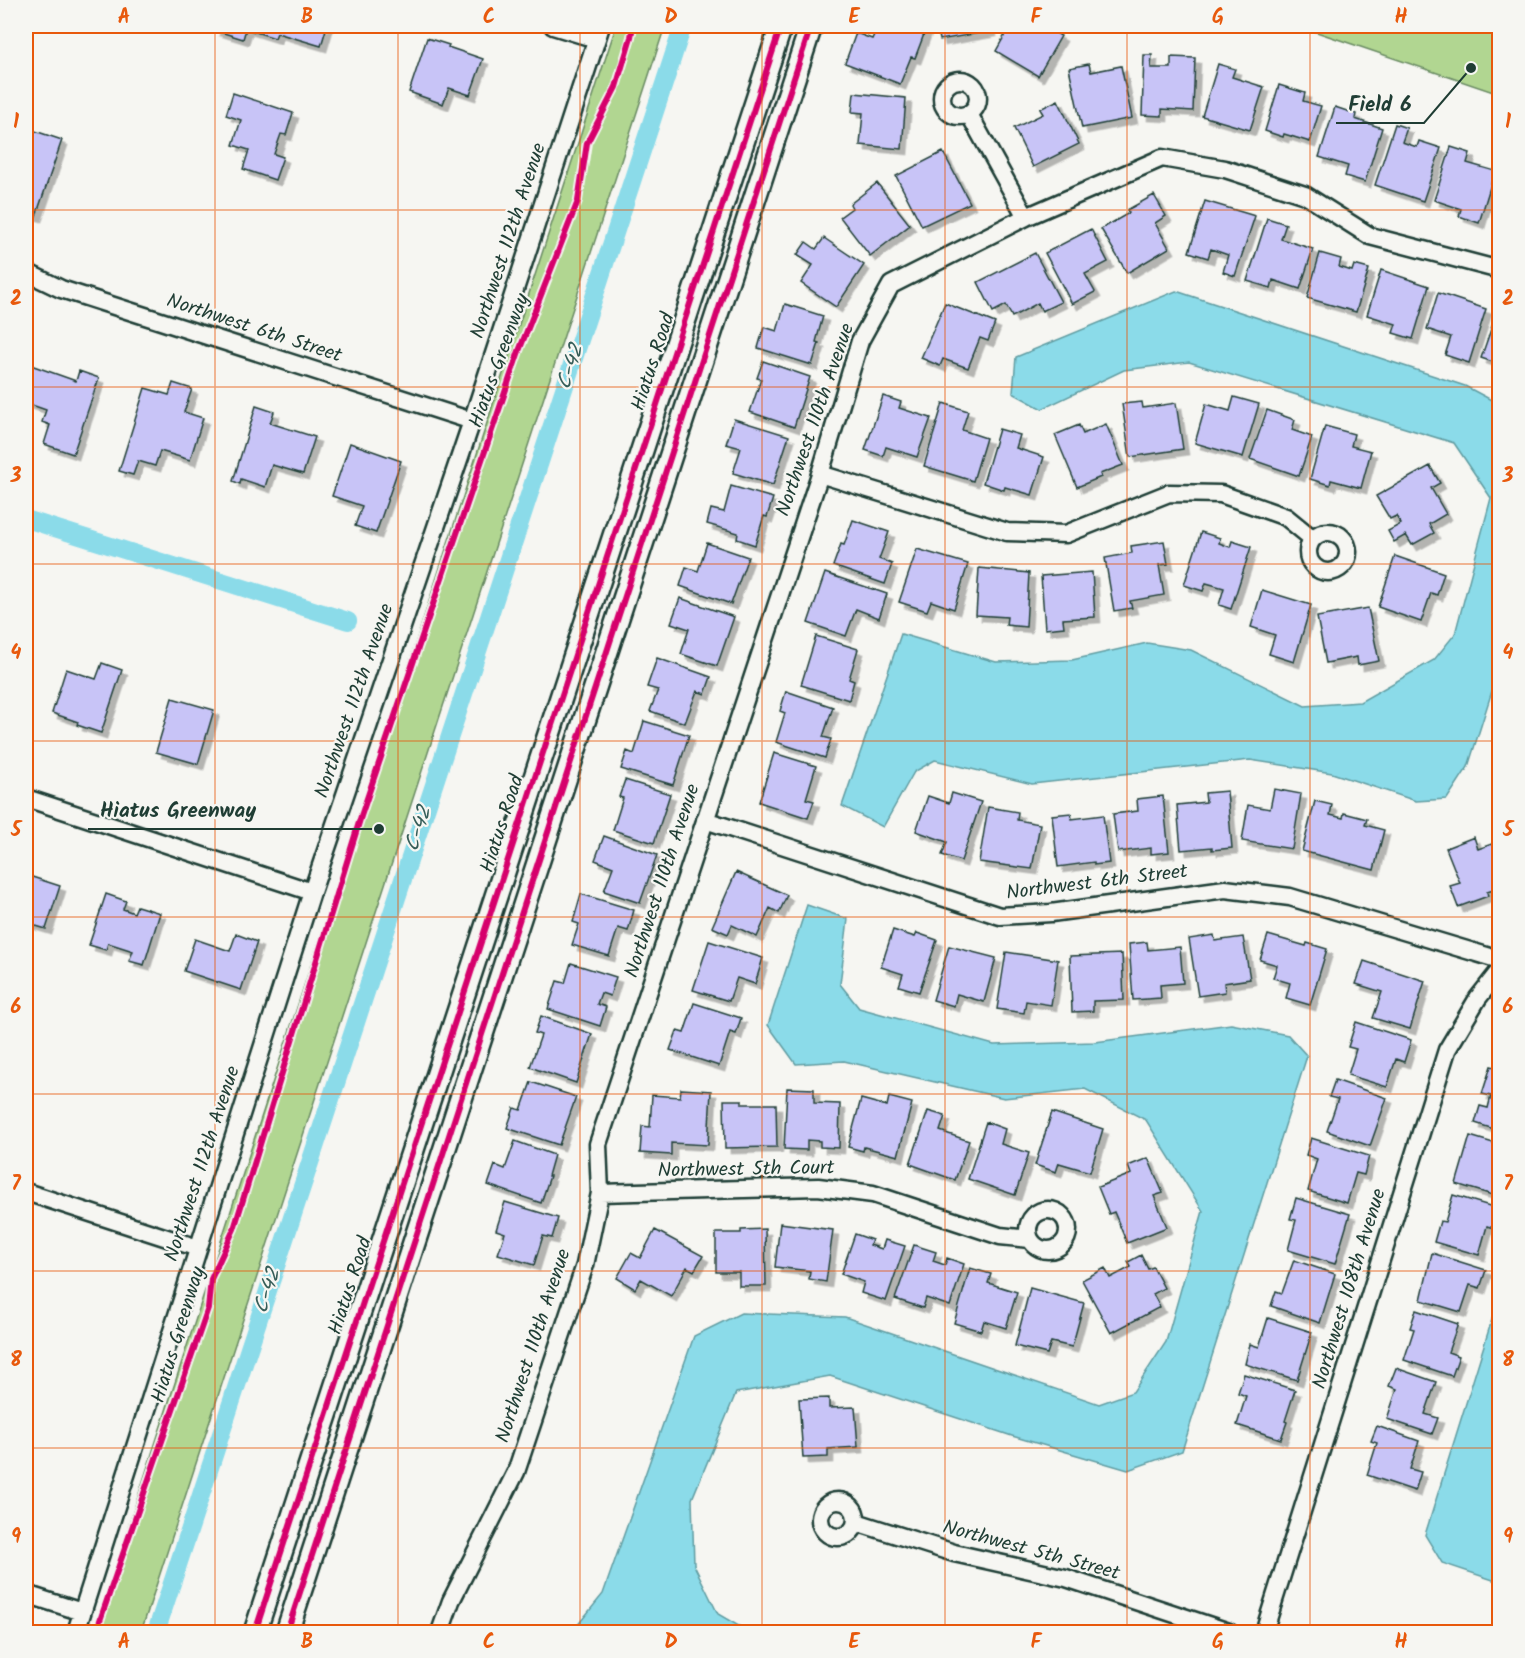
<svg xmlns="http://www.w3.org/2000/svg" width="1525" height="1658" font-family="Kalam,sans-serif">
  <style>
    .green { fill: #b1d691; stroke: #688a62; stroke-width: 1.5 }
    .water { fill: #8bdbe9; stroke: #609ca1; stroke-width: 1.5 }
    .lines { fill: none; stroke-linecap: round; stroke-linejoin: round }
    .canal { stroke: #8bdbe9; stroke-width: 18 }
    .building { fill: #c8c4f7; stroke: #1f3d34; stroke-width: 1.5; filter: url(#shadow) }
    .minor-casing { stroke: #1f3d34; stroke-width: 21 }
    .major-casing { stroke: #1f3d34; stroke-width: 26 }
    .minor { stroke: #f6f6f2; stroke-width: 16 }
    .major { stroke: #f6f6f2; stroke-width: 21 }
    .cycleway-casing { stroke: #f6f6f2; stroke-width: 10 }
    .cycleway { stroke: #d6006c; stroke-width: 6 }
    .grid { fill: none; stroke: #e8590c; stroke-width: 1.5; stroke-opacity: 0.55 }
    .labels { text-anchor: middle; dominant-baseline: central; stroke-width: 4.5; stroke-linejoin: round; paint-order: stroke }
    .street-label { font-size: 20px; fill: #1f3d34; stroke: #f6f6f2 }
    .water-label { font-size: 21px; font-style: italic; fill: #355d58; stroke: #f6f6f2 }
    .leader { fill: none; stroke: #1f3d34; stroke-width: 2 }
    .callout-dot { fill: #1f3d34; stroke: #f6f6f2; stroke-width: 2 }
    .callout-label { font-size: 21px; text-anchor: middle; font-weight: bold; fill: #1f3d34; stroke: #f6f6f2; stroke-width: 4.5; stroke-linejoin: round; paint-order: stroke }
    .neatline { fill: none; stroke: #e8590c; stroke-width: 2 }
    .grid-label { font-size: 20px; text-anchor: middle; font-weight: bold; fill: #e8590c }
  </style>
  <defs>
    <filter id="shadow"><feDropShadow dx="5.5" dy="5.5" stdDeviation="0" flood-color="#0004"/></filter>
  </defs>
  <rect width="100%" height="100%" fill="#f6f6f2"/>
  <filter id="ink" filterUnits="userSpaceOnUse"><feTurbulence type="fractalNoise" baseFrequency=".0167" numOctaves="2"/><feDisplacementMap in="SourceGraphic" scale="12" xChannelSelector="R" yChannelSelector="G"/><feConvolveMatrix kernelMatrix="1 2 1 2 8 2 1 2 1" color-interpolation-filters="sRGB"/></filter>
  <g filter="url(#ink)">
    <path class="green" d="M616 26H665L141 1632H94Z
      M1299 26H1499V94Z"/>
    <path class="water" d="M1176 291 1465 386 1499 404V669L1468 767 1447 799 1416 801 1332 773 1250 760 1032 784 935 760 914 772 883 827 842 806 901 634 996 662 1072 660 1147 643 1191 650 1305 706 1360 702 1434 660 1455 634 1491 498 1454 443 1189 362 1124 370 1042 409 1013 393 1016 357Z
      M807 905 848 919 840 984 859 1008 994 1045 1095 1042 1231 1024 1288 1035 1307 1056 1182 1451 1128 1470 1012 1436 830 1376 736 1393 692 1499 694 1565 718 1614 749 1632H572L603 1594 694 1336 741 1313 845 1317 1099 1404 1133 1392 1166 1342 1203 1211 1146 1120 1085 1089 1004 1098 844 1061 796 1064 768 1025Z
      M1499 1297 1500 1582H1499L1442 1563 1425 1535Z"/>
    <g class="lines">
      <path class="canal" d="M26 519 348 621
        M156 1632 683 26"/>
    </g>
    <path class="building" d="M215 26H327L321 46 277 33 275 38 246 29 243 39 214 30Z
      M878 26H917L926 29 915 58 911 57 900 84 845 63 856 33 872 39Z
      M937 26H990L991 31 940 40Z
      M1010 26H1044L1061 36 1038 76 996 51Z
      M427 38 449 45 448 47 483 59 470 95 449 88 443 104 409 92Z
      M1144 55H1152L1151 68H1171V57L1195 58 1193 111 1162 109V116L1142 115Z
      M1089 64 1091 72 1121 66 1132 118 1082 128 1069 68Z
      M1218 64 1235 69 1232 77 1264 87 1250 130 1202 116Z
      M1279 85 1305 93 1303 101 1321 106 1310 142 1284 134 1283 137 1265 131Z
      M233 93 293 113 286 135 281 134 274 154 283 157 275 180 243 169 249 150 233 145 241 120 226 115Z
      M854 93 906 98 902 149 860 145 863 113 852 112Z
      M1058 100 1079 144 1033 167 1014 128 1043 114 1040 109Z
      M1335 107 1356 114 1355 119 1382 128 1365 182 1345 176 1348 166 1319 157Z
      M1395 124 1407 128 1402 142 1417 147 1419 141 1441 148 1423 201 1375 185Z
      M35 131 62 140 36 216 26 213V133L33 135Z
      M1451 147 1470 153 1467 163 1495 171 1479 223 1459 216 1461 209 1434 200Z
      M943 152 970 203 922 226 896 176Z
      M877 183 910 225 870 256 840 217 852 208 850 204Z
      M1154 195 1166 216 1155 223 1169 248 1127 273 1101 229 1129 213 1127 210Z
      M1500 199V216L1495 215Z
      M1205 201 1255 216 1235 276 1223 272 1228 255 1211 249 1208 258 1189 252Z
      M1267 218 1286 224 1281 239 1313 249 1300 289 1273 280 1271 288 1247 281Z
      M1091 229 1108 262 1085 274 1095 292 1072 304 1045 253Z
      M824 238 864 265 836 307 801 283 813 265 797 255 806 242 816 249Z
      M1035 253 1061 302 1042 311 1038 303 1012 317 1006 305 993 312 978 282Z
      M1320 253 1341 259 1339 267 1352 271 1354 265 1369 269 1356 312 1307 298Z
      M1381 270 1429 286 1413 339 1393 333 1396 324 1367 315Z
      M1438 293 1486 309 1469 363 1445 355 1451 337 1427 329Z
      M945 303 995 323 988 341 980 338 968 368 943 359 940 366 921 358Z
      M785 304 823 316 816 342 819 343 812 365 758 348 764 327 777 331Z
      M1499 306 1500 362 1499 364 1481 358Z
      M763 361 810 377 794 427 750 412 761 379 757 378Z
      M28 364 76 381 79 371 99 378 73 454 44 444 50 425 42 422 46 410 26 403V371Z
      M173 383 192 389 184 412 203 418 190 460 160 451 155 466 138 461 133 475 119 471 145 388 169 395Z
      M883 396 901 402 899 408 931 418 917 457 886 447 883 456 865 450Z
      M1234 397 1259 404 1243 457 1195 443 1206 404 1230 411Z
      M1142 402 1143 408 1176 403 1183 449 1130 457 1122 404Z
      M943 403 968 411 962 430 986 438 973 481 924 466Z
      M256 406 274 412 270 423 315 437 303 474 272 465 265 487 241 479 240 484 233 481Z
      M1267 410 1295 420 1292 430 1312 437 1299 476 1250 459Z
      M734 419 789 436 773 485 733 473 741 448 726 444Z
      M1106 424 1123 465 1100 474 1101 477 1077 487 1055 435 1079 425 1083 434Z
      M1325 426 1354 434 1351 446 1371 451 1361 488 1331 480 1330 485 1310 479Z
      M999 429 1020 435 1016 448 1044 457 1032 495 1005 487 1004 490 983 483Z
      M350 443 401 461 376 533 355 526 362 506 332 496Z
      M1430 466 1440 483 1431 488 1446 514 1429 524 1434 533 1412 545 1406 535 1394 542 1388 531 1401 524 1396 516 1390 519 1376 496Z
      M731 486 773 498 767 517 764 516 755 545 737 539 738 533 707 524 711 509 724 512Z
      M853 520 889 532 879 559 892 564 885 584 833 566 841 544 844 545Z
      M1201 532 1220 538 1219 543 1230 547 1232 541 1251 547 1231 609 1219 605 1224 588 1206 583 1203 591 1184 585Z
      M1164 541 1168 564 1159 565 1164 595 1130 601 1132 608 1114 611 1105 558 1132 553 1131 546Z
      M707 543 748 557 731 604 680 586 686 567 698 571Z
      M917 549 968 564 954 609 931 601 927 611 899 602Z
      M1395 556 1444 573 1437 595 1431 593 1421 622 1378 607Z
      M979 568 1029 573 1026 627 1006 625 1007 617 976 615Z
      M1092 572 1095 617 1063 619 1064 627 1045 629 1041 576Z
      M825 573 887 594 879 618 856 609 846 636 808 623Z
      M1262 590 1311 605 1294 662 1269 654 1275 635 1251 627Z
      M680 598 734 617 717 666 681 654 689 629 671 623Z
      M1368 608 1379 661 1358 665 1357 657 1326 663 1317 617Z
      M816 636 858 649 849 679 854 681 849 700 801 685Z
      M657 658 711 677 705 694 697 691 685 723 650 711 658 690 647 687Z
      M102 663 122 670 101 733 77 725 78 722 52 713 66 669 96 679Z
      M786 691 833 707 823 737 831 739 825 758 776 742 785 713 780 711Z
      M172 698 214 710 198 764 156 752Z
      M644 721 689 735 673 785 621 769 627 751 634 754Z
      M774 753 816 766 806 799 814 801 808 818 759 802Z
      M1500 754V771L1494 769Z
      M625 780 670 794 654 843 613 830 623 798 619 797Z
      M1274 789 1301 794 1292 849 1242 841 1248 805 1270 809Z
      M1227 791 1232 848 1212 850V847L1181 850 1177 805 1206 802 1205 793Z
      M952 793 981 802 961 861 942 855 947 842 916 831 928 796 949 803Z
      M1163 796 1169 852 1151 854V848L1118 852 1113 814 1138 811 1137 799Z
      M1315 801 1332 805 1330 815 1343 818 1344 813 1367 819 1365 825 1384 830 1374 870 1302 851Z
      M988 807 1018 812 1017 820 1040 824 1032 869 979 862Z
      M1071 813 1072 819 1103 815 1109 863 1094 865V862L1058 867 1052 815Z
      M604 836 657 855 640 903 604 891 613 867 595 860Z
      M1474 837 1478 849 1500 841V888L1487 892 1488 896 1458 907 1450 886 1460 883 1446 848Z
      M736 872 787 895 779 913 770 908 757 937 732 925 728 934 712 927Z
      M26 875 60 886 46 929 26 923Z
      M106 894 126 901 123 909 134 913 137 906 160 913 144 965 129 961 133 951 108 943 106 950 89 945Z
      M581 894 634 910 628 931 618 928 609 956 572 945 579 924 573 922Z
      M893 930 915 937 917 933 937 940 919 992 899 986 903 974 881 967Z
      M236 934 257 942 241 990 184 971 195 939 230 951Z
      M1214 935 1215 941 1243 937 1250 979 1224 983 1225 992 1198 996 1189 939Z
      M1268 935 1306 946 1307 943 1327 949 1310 1005 1286 998 1290 983 1273 978 1277 965 1260 960Z
      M709 941 763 958 755 984 737 978 729 1001 693 990Z
      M1147 942 1148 950 1180 947 1183 983 1160 985 1161 998 1133 1000 1129 944Z
      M949 946 996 958 984 1002 957 994 954 1006 933 1000Z
      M1006 952 1058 960 1051 1005 1026 1001 1024 1013 997 1009Z
      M1122 954 1124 1000 1093 1001V1011L1072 1012 1070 956Z
      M1364 961 1425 981 1410 1029 1373 1018 1382 992 1356 984Z
      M571 963 616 977 610 996 601 993 597 1004 606 1007 600 1026 548 1009 557 981 565 983Z
      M694 1003 741 1018 736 1034 730 1032 719 1066 670 1050 677 1031 684 1033Z
      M541 1016 592 1034 576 1083 530 1067 541 1035 535 1033Z
      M1356 1022 1411 1040 1404 1062 1396 1059 1387 1087 1348 1075 1356 1049 1348 1047Z
      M1491 1066 1500 1068V1131L1475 1123 1480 1106 1488 1108 1491 1096 1482 1094Z
      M1335 1080 1387 1098 1370 1146 1327 1131 1338 1099 1329 1097Z
      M531 1082 576 1097 559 1145 507 1128 514 1108 521 1110Z
      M787 1088 814 1089V1103L840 1104 839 1148 820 1147V1141L807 1140V1150L784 1149Z
      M681 1089 711 1091 708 1145 671 1143V1155L640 1153 642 1126 650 1127 652 1095 680 1097Z
      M889 1097 912 1103 898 1156 864 1147 863 1151 848 1147 861 1099 887 1106Z
      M724 1100H742V1104H776L777 1147 725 1148Z
      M928 1111 945 1116 940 1131 969 1141 955 1180 910 1164Z
      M1052 1112 1103 1129 1090 1172 1059 1163 1056 1172 1035 1165Z
      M986 1122 1005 1129 1001 1144 1029 1153 1015 1195 968 1179Z
      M1470 1136 1500 1145V1183L1496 1196 1456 1184Z
      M1311 1138 1369 1156 1364 1175 1356 1173 1347 1203 1308 1191 1317 1159 1306 1155Z
      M515 1141 554 1155 548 1176H550L541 1203 488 1185 495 1165 505 1169Z
      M1148 1158 1163 1193 1154 1196 1167 1227 1127 1243 1114 1212 1109 1214 1098 1187 1131 1174 1128 1166Z
      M1453 1195 1500 1209 1499 1230 1487 1226 1479 1255 1434 1242 1440 1221 1445 1222Z
      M1296 1198 1350 1214 1335 1264 1288 1250 1296 1220 1290 1219Z
      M505 1202 558 1218 552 1238 543 1236 534 1265 498 1254 505 1233 496 1230Z
      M780 1223 833 1230 826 1282 809 1279 810 1271 775 1267Z
      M765 1229 766 1286H739V1272H716V1233H741V1230Z
      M655 1230 703 1256 694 1271 687 1267 671 1296 641 1279 635 1289 617 1278 631 1253 640 1258Z
      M855 1234 872 1240 870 1245 882 1249 885 1240 905 1246 886 1301 861 1293 864 1282 841 1274Z
      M914 1245 936 1252 933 1261 945 1265 947 1258 964 1264 950 1306 926 1298 923 1308 895 1299Z
      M1432 1253 1486 1270 1480 1288 1470 1285 1461 1312 1421 1300Z
      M1141 1255 1148 1269 1153 1267 1164 1288 1153 1294 1160 1307 1111 1333 1082 1280 1105 1268 1110 1278 1131 1267 1128 1262Z
      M1294 1260 1335 1274 1320 1323 1271 1306 1276 1291 1282 1293Z
      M970 1268 991 1274 988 1283 1017 1292 1006 1328 984 1321 981 1331 954 1323Z
      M1030 1288 1084 1303 1072 1347 1051 1342 1047 1354 1015 1346Z
      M1416 1310 1458 1324 1448 1352 1459 1356 1452 1376 1404 1360 1414 1329 1410 1328Z
      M1268 1318 1312 1332 1297 1380 1245 1364 1250 1344 1259 1347Z
      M1396 1368 1436 1382 1425 1414 1438 1418 1432 1434 1387 1419 1397 1389 1389 1386Z
      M1244 1374 1295 1390 1285 1421 1287 1422 1281 1439 1237 1425 1246 1396 1238 1393Z
      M829 1398V1408L855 1407 858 1447 828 1449V1457L803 1458 799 1399Z
      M1377 1426 1419 1441 1410 1469 1421 1472 1415 1491 1367 1475 1377 1443 1371 1441Z"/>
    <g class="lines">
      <defs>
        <path id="minor" d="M553 26 596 39
          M942 98a18 18 0 1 1 36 0a18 18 0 1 1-36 0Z
          M969 114 1026 217
          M26 272 61 289 472 421
          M820 474 1007 532 1066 534 1169 493 1221 494 1286 517 1313 539
          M1308 552a20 20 0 1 1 40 0a20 20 0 1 1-40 0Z
          M26 798 312 892
          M705 820 1000 916 1051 913 1225 889 1290 897 1500 960
          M26 1192 198 1248
          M600 1193 818 1187 873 1194 1000 1236 1030 1239
          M1028 1230a20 20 0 1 1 40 0a20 20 0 1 1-40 0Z
          M820 1519a18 18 0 1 1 36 0a18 18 0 1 1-36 0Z
          M856 1522 954 1553 1066 1578 1229 1632
          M26 1594 82 1612
          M76 1632 312 892 472 421 601 26
          M440 1632 451 1601 516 1472 585 1265 600 1193 598 1144 820 474 860 341 891 285 1026 217 1162 158 1225 169 1305 195 1370 236 1500 270
          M1264 1632 1447 1050 1478 998 1500 970"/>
        <path id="major" d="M255 1632 781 26
          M287 1632 811 26"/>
      </defs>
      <use href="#minor" class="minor-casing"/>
      <use href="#major" class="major-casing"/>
      <use href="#minor" class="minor"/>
      <use href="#major" class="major"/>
      <defs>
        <path id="cycleway" d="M96 1632 208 1308 211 1279 234 1229 361 816 519 351 578 201 587 143 616 87 631 37 633 26
          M255 1632 781 26
          M287 1632 811 26"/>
      </defs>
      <use href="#cycleway" class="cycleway-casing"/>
      <use href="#cycleway" class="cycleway"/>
    </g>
  </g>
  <path class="grid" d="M215 26V1632M398 26V1632M580 26V1632M762 26V1632M945 26V1632M1127 26V1632M1310 26V1632M26 210H1500M26 387H1500M26 564H1500M26 741H1500M26 917H1500M26 1094H1500M26 1271H1500M26 1448H1500"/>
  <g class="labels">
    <g class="street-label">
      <text transform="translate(509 241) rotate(-72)">Northwest 112th Avenue</text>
      <text transform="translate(254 329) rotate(18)">Northwest 6th Street</text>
      <text transform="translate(500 361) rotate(-70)">Hiatus Greenway</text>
      <text transform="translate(654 362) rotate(-72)">Hiatus Road</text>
      <text transform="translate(816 420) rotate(-71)">Northwest 110th Avenue</text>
      <text transform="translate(355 701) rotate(-71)">Northwest 112th Avenue</text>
      <text transform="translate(503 824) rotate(-72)">Hiatus Road</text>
      <text transform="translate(663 881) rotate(-72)">Northwest 110th Avenue</text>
      <text transform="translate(1097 883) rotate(-7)">Northwest 6th Street</text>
      <text transform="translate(203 1164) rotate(-72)">Northwest 112th Avenue</text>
      <text transform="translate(746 1170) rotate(-1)">Northwest 5th Court</text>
      <text transform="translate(351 1286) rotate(-72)">Hiatus Road</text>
      <text transform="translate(1350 1289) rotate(-73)">Northwest 108th Avenue</text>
      <text transform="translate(179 1335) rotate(-73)">Hiatus Greenway</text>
      <text transform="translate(534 1346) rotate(-72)">Northwest 110th Avenue</text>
      <text transform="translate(1031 1551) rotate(15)">Northwest 5th Street</text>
    </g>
    <g class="water-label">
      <text transform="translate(571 367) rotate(-72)">C-42</text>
      <text transform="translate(419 829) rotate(-72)">C-42</text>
      <text transform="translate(268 1291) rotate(-72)">C-42</text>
    </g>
  </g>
  <path class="leader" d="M1471 68L1424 123H1336M379 829L268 829H88"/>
  <g class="callout-dot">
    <circle cx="1471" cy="68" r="6"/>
    <circle cx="379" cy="829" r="6"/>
  </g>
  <g class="callout-label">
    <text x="1380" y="111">Field 6</text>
    <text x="178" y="817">Hiatus Greenway</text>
  </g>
  <rect width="1525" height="1658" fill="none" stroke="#f6f6f2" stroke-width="66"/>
  <rect x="33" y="33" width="1459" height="1592" class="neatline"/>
  <g class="grid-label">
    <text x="124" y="23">A</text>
    <text x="307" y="23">B</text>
    <text x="489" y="23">C</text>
    <text x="671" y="23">D</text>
    <text x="854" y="23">E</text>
    <text x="1036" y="23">F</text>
    <text x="1218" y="23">G</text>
    <text x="1401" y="23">H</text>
    <text x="16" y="128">1</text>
    <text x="1508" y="128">1</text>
    <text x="16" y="305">2</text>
    <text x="1508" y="305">2</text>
    <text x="16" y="482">3</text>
    <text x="1508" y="482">3</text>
    <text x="16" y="659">4</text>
    <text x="1508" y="659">4</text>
    <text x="16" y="836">5</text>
    <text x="1508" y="836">5</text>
    <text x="16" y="1013">6</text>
    <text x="1508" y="1013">6</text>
    <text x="16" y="1190">7</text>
    <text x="1508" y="1190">7</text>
    <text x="16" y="1366">8</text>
    <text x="1508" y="1366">8</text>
    <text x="16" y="1543">9</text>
    <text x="1508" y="1543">9</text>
    <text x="124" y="1648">A</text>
    <text x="307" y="1648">B</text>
    <text x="489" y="1648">C</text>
    <text x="671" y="1648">D</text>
    <text x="854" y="1648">E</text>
    <text x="1036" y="1648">F</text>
    <text x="1218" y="1648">G</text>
    <text x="1401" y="1648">H</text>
  </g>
</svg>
